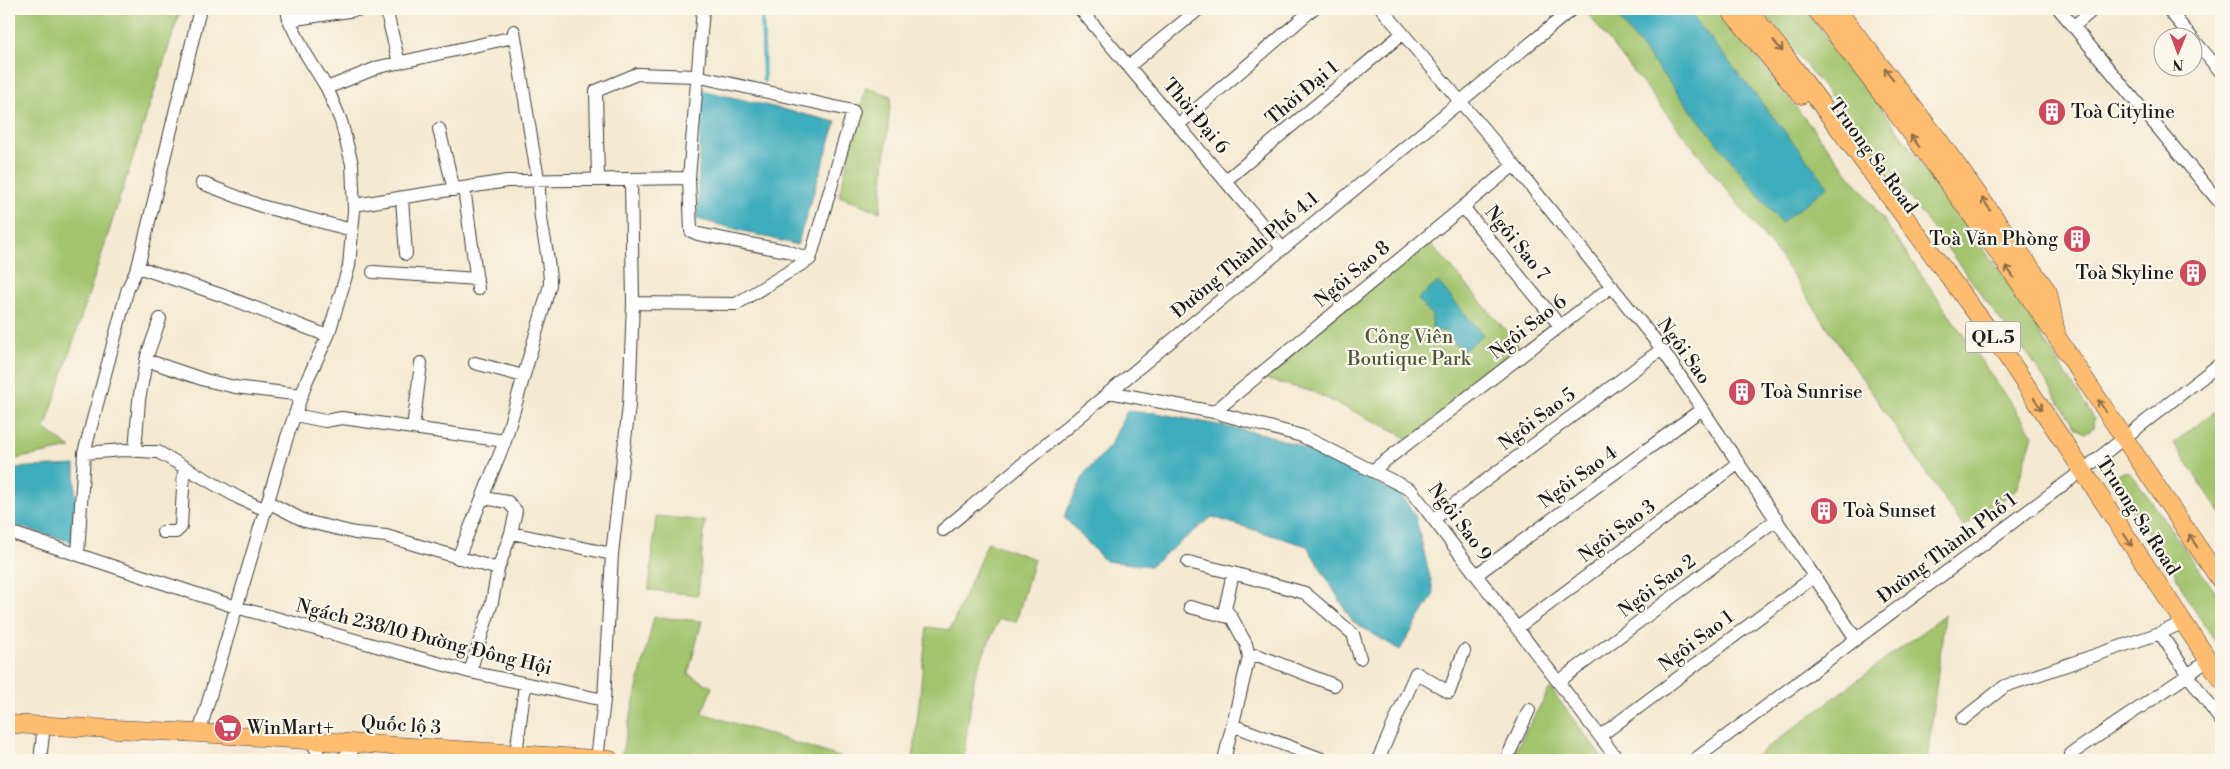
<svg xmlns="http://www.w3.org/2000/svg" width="2230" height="769" font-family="'Libre Bodoni',serif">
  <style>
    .green { fill: #a3c46d; stroke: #607044 }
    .water { fill: #3eacbc; stroke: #2d646c }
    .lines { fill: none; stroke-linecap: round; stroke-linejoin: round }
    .stream { stroke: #3eacbc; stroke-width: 4 }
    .minor-casing { stroke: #3c3b37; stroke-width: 14 }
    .highway-casing { stroke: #3c3b37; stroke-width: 19 }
    .minor { stroke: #fff; stroke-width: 12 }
    .highway { stroke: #febc70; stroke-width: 18 }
    .oneway { stroke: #8d6c46 }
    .labels { text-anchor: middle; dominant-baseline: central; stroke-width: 4.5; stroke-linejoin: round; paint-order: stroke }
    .shield { fill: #fbf7ec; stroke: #5f5e5a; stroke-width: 1 }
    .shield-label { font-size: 18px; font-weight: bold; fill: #1c1c1c }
    .street-label { font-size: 19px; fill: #1c1c1c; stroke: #fbf7ec }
    .poi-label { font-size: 19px; fill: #1c1c1c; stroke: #fbf7ec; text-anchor: start }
    .park-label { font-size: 19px; fill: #4b5738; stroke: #fbf7ec }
  </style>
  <rect width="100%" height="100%" fill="#fbf7ec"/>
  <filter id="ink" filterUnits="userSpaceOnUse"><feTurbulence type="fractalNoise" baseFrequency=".02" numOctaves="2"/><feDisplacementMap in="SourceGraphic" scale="10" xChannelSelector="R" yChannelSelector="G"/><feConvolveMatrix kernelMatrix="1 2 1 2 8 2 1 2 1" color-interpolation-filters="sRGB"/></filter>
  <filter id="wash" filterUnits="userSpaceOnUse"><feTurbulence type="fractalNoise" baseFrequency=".0096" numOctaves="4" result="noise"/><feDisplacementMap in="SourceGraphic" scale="20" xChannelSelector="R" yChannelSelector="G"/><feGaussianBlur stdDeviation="1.12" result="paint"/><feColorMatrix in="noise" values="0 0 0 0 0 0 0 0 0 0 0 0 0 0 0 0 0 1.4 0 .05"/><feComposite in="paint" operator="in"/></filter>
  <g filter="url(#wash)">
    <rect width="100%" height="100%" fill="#f4e9d2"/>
    <path class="green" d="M9 9H181L45 429 71 448 9 460Z
      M1584 9H1718L1867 197 2033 435 2016 490 1963 527 1780 257Z
      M1761 9H1805L1888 117 2027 309 2043 339 2094 418 2093 428 2085 433 2076 428 2030 357 2007 329 1890 171Z
      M866 87 891 96 880 212 839 196Z
      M1426 238 1525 353 1409 441 1399 433 1313 392 1258 377Z
      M2221 407V514L2174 443Z
      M2127 471 2134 477 2221 600V649L2188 600 2171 566 2118 490 2114 481 2118 474Z
      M656 516 705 521 698 595 649 590Z
      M988 542 1034 559 1016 622 999 619 975 674 963 760H913L927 627 950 630Z
      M1945 615 1927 760H1765L1755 757Z
      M654 617 702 621 688 674 712 687 702 713 849 760H620Z
      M1550 688 1604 760H1510Z"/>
    <path class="water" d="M1617 9H1687L1828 186 1781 223 1613 12Z
      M702 90 836 122 797 245 697 219Z
      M1438 282 1483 335 1462 352 1445 331H1435L1432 327V316L1418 299Z
      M1127 411 1157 413 1264 434 1295 444 1401 495 1415 515 1434 594 1400 650 1353 622 1307 546 1212 517 1150 566 1105 561 1064 517 1085 473 1110 446Z
      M75 465 76 543 9 524V468Z"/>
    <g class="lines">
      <path class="stream" d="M762 9 764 81"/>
    </g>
  </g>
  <g filter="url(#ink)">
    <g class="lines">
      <defs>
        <path id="minor" d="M386 9 399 63
          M1080 9 1282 248
          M1382 9 1514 165 1662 349 1856 639
          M2059 9 2221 204
          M2168 9 2192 38
          M289 20 362 9
          M2074 26 2094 9
          M2192 38 2221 72
          M1129 66 1199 9
          M327 88 379 67 514 37
          M1178 125 1313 9
          M439 129 454 190
          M598 178 596 91 637 74 696 76 853 111 810 259 736 304 633 303
          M689 178 703 9
          M1225 181 1402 34
          M202 183 261 206 352 230
          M464 188 478 289
          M402 199 406 254
          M354 205 507 181 689 178 691 231 698 234 787 251 810 259
          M1463 207 1560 326
          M138 267 224 296 328 336
          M373 272 477 279
          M146 360 205 380 235 387 302 395
          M475 363 523 376
          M1109 392 1214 412 1302 436 1411 490 1618 760
          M1214 412 1514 165
          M295 415 325 421 342 418 505 441
          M413 428 421 363
          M135 451 139 400 147 356 160 319
          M84 453 124 450 158 452 239 498 266 510
          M1372 471 1612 286
          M268 502 305 521 355 533 386 536 498 569
          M1434 519 1662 349
          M943 530 1572 9
          M9 532 236 607 470 672 604 700
          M163 532H176L181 527 184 468
          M511 533 612 554
          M78 555 84 453 128 288 138 267 200 9
          M458 558 505 441 550 285C550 262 544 240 541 218 539 199 540 181 535 162L514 31
          M1188 562 1233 573
          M1476 575 1702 409
          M1190 607 1232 618 1246 644 1249 657 1224 760
          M1232 618 1225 609 1233 573 1305 593 1353 634 1360 658
          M1517 628 1739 463
          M2160 633 2182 623
          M1249 657 1257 655 1334 685
          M2208 660 2188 675 2221 721
          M470 672 492 602 498 569 511 533 516 511 508 502 483 498
          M1558 682 1777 519
          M1963 719 2005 686 2160 633 2188 675 2071 754
          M1232 725 1322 759
          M199 733 287 437 307 380 328 336 349 266 354 210 352 164 341 121 327 88 304 51 289 20 287 9
          M1600 736 1815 576
          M312 741 321 760
          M516 754 525 684
          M597 759 604 700 612 554 629 405 633 303 631 180
          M40 760 44 726
          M341 760 359 744
          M1378 760 1416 673 1449 692 1464 651
          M1506 760 1529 710
          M1694 760 2083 470 2221 363"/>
        <path id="highway" d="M1729 9 1801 95
          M1747 9 1783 53 1996 340 2221 679
          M1816 9C1900 116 1982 226 2058 339 2112 420 2166 501 2221 581
          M1836 9 1938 139 2048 292 2056 332
          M9 724 199 733 610 760"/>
      </defs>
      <use href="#minor" class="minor-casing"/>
      <use href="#highway" class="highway-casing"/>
      <use href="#minor" class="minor"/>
      <use href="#highway" class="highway"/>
    </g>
    <defs><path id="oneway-shaft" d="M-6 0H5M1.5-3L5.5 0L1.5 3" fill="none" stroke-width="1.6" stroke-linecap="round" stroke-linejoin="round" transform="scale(1.25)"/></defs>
    <g class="oneway">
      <use href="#oneway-shaft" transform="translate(1778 46) rotate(50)"/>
      <use href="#oneway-shaft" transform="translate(1889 74) rotate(-129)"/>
      <use href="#oneway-shaft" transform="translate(1915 141) rotate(-126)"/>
      <use href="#oneway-shaft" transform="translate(1986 204) rotate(-125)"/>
      <use href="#oneway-shaft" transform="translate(2010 272) rotate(-125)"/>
      <use href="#oneway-shaft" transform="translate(2038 404) rotate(56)"/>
      <use href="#oneway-shaft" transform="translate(2102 406) rotate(-123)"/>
      <use href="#oneway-shaft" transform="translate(2128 540) rotate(57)"/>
      <use href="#oneway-shaft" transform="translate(2193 541) rotate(-125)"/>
    </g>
  </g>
  <defs>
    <symbol id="building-disc" viewBox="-11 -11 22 22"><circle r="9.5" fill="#d1495b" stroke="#fbf7ec"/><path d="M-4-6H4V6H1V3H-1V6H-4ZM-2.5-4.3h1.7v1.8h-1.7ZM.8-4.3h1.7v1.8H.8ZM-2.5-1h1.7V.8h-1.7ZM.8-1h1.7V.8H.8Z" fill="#fff"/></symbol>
    <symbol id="supermarket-disc" viewBox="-11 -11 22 22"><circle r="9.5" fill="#d1495b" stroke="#fbf7ec"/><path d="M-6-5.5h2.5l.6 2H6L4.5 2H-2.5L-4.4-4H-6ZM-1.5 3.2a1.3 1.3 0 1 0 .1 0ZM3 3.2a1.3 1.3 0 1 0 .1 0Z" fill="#fff"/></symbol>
  </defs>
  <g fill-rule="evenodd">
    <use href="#building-disc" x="2036" y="96" width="32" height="32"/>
    <use href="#building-disc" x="2061" y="223" width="32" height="32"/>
    <use href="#building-disc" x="2177" y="257" width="32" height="32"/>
    <use href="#building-disc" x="1726" y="376" width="32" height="32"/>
    <use href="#building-disc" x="1808" y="495" width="32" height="32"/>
    <use href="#supermarket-disc" x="212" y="712" width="32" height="32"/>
  </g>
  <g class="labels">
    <rect class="shield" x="1965.5" y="321.5" width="55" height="31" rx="4"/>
    <g class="shield-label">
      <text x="1993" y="337">QL.5</text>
    </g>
    <g class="street-label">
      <text transform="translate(1302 93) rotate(-40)">Thời Đại 1</text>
      <text transform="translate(1196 116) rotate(50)">Thời Đại 6</text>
      <text transform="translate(1873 156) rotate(54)">Truong Sa Road</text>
      <text transform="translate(1517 243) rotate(51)">Ngôi Sao 7</text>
      <text transform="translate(1245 255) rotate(-40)">Đường Thành Phố 4.1</text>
      <text transform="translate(1352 274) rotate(-40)">Ngôi Sao 8</text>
      <text transform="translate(1528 327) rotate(-38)">Ngôi Sao 6</text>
      <text transform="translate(1684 351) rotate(54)">Ngôi Sao</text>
      <text transform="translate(1537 419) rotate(-37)">Ngôi Sao 5</text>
      <text transform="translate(1578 477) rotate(-36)">Ngôi Sao 4</text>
      <text transform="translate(2138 516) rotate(57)">Truong Sa Road</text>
      <text transform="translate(1460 522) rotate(53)">Ngôi Sao 9</text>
      <text transform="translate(1617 531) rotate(-37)">Ngôi Sao 3</text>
      <text transform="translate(1947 548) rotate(-37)">Đường Thành Phố 1</text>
      <text transform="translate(1657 586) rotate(-37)">Ngôi Sao 2</text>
      <text transform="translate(424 637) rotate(14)">Ngách 238/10 Đường Đông Hội</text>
      <text transform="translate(1696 641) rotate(-37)">Ngôi Sao 1</text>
      <text transform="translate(401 725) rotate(4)">Quốc lộ 3</text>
    </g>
    <g class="poi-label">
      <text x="2071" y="112">Toà Cityline</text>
      <text x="2058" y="239" text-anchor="end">Toà Văn Phòng</text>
      <text x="2174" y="273" text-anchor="end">Toà Skyline</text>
      <text x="1761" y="392">Toà Sunrise</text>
      <text x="1843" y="511">Toà Sunset</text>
      <text x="247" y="728">WinMart+</text>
    </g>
    <g class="park-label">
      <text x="1409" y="337">Công Viên<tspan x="1409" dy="22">Boutique Park</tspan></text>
    </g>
  </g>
  <rect width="2230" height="769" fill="none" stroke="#fbf7ec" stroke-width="30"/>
  <g transform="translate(2178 52) rotate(181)"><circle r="24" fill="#fbf7ec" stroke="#a29f99"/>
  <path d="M0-4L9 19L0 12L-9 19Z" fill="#d1495b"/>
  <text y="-8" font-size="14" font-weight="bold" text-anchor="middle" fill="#1c1c1c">N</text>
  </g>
</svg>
